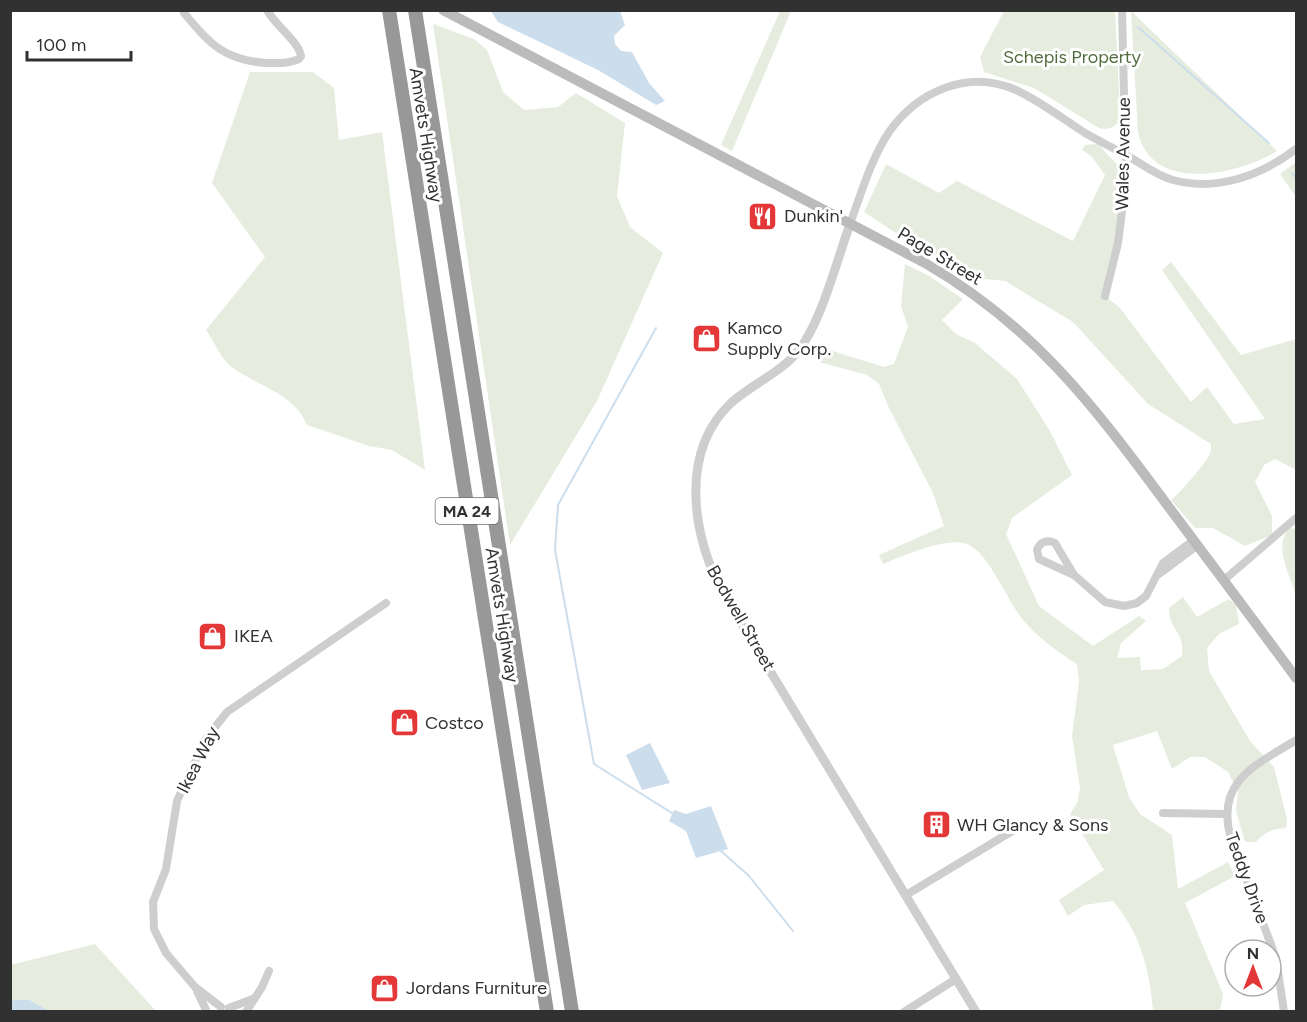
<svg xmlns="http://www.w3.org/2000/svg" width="1307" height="1022" font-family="Figtree,sans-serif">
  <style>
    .green { fill: #e6eddf }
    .water { fill: #ccddec }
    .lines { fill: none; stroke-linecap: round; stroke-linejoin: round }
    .stream { stroke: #ccddec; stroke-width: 2 }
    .minor { stroke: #cecece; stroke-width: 8 }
    .tertiary { stroke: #cecece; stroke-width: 9 }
    .secondary { stroke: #bbb; stroke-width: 10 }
    .motorway { stroke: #989898; stroke-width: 14 }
    .labels { text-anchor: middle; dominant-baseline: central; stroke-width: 6; stroke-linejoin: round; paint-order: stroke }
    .shield { fill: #fff; stroke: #6f6f6f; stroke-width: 1.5 }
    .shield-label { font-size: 16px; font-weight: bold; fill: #313131 }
    .park-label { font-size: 18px; fill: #506c3e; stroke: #fff }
    .street-label { font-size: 18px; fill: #313131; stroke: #fff }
    .poi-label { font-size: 18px; fill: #313131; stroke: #fff; text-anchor: start }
  </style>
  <rect width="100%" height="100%" fill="#fff"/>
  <path class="green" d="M780 11H791L732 151 721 145Z
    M1004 11H1115L1120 114C1119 126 1110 131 1099 128L1034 88 984 72 980 57Z
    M1131 11 1277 151C1238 175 1151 194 1138 132Z
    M433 24 474 39 487 50 503 92 524 110 558 107 576 93 625 123 617 196 630 227 663 253 597 401 510 545Z
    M250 72H313L334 88 339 140 382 132 425 470 392 450 369 446 307 425C295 394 258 386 233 368 222 361 214 341 206 330L265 257 212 183Z
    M1098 144 1123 171 1109 299 1120 308 1191 402 1207 387 1234 424 1265 419 1162 270 1171 262 1241 355 1296 339V470L1275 459 1264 465 1255 482 1272 516V535L1245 546 1213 528H1195L1171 500C1178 495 1207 462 1210 454 1211 451 1211 448 1211 444L1148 404 1073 322 1005 281 986 279 972 283 864 212 886 164 939 193 957 181 1073 241 1105 175 1091 156 1082 150 1085 145Z
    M1296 162V197L1280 174Z
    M905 264 929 276 963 299 942 320 956 334 975 343 1017 379 1050 431 1072 475 1012 518 1006 534 1039 606 1093 646 1139 616 1146 621 1121 643 1117 658 1140 657 1141 670 1163 669 1182 656C1185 630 1169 632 1169 608L1183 597 1197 617 1229 599 1236 605 1239 624 1219 634 1207 648 1209 671 1250 741 1274 767 1287 819 1286 828C1272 829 1265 832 1256 842H1245L1236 811 1238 792 1228 772 1205 757H1190L1172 769 1157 731 1113 745 1129 797 1140 814 1172 835 1178 889 1228 862 1235 876 1185 903 1223 994 1220 1011H1153C1150 970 1140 933 1113 901L1084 905 1068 916 1059 900 1104 870 1070 814 1077 803 1080 789 1072 736 1079 681 1077 664C1058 652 1039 639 1024 621 1008 603 989 552 967 544 946 536 903 556 883 564L879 555 944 526 933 493 889 408 879 384 867 375 819 362 826 349 884 367 894 364 908 327 901 306Z
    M1289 528 1296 529V595C1290 576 1273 546 1289 528Z
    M95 944 156 1011H11L10 965Z"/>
  <path class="water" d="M490 10 620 11 625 25 614 36 615 44 621 51 632 52 649 83 665 101 656 105 598 70 498 22Z
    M650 743 670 783 642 790 626 755Z
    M711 806 728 849 696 858 686 831 669 821 674 810 686 814Z
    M16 1000H29L49 1011H11V1001Z"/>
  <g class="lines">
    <path class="stream" d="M1138 27 1269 143
      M1292 173 1296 178
      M656 328 558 505 555 550 594 764 675 815
      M720 850 749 876 793 931"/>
    <path class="minor" d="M184 13C210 44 224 60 266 63 276 63 289 64 299 59L301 56C299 42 275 25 267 10
      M850 224C861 194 871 159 889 132 918 91 968 69 1016 90 1040 101 1063 119 1085 133 1101 142 1117 150 1133 159 1146 167 1158 176 1173 180 1217 192 1262 175 1296 149
      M1105 296 1118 243 1126 180 1122 10
      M1159 574 1198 545
      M1074 575 1039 559 1037 550C1040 542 1047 539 1055 543L1074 575 1105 602 1124 606 1137 603 1146 596 1163 563 1194 540
      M1224 580 1296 518
      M1163 813 1226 814
      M906 895 1014 830
      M197 991 207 1012
      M221 1007 195 987 166 953 154 929 153 902 166 869 177 801 205 740 227 712 386 603
      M229 1008 255 998
      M246 1012 262 987 269 971
      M904 1012 956 979
      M1284 1012 1276 958 1230 835C1216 780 1258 764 1296 740"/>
    <path class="tertiary" d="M850 224C837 260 822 320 799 350 781 373 752 384 731 403 679 452 692 536 723 593L976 1012"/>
    <path class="secondary" d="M443 10 925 263C1037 328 1096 409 1171 510 1213 566 1255 622 1296 678"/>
    <path class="motorway" d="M389 10 547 1012
      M415 10 572 1012"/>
  </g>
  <defs>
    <symbol id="restaurant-square" viewBox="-11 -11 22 22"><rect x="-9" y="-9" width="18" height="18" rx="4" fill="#e33738" stroke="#fff"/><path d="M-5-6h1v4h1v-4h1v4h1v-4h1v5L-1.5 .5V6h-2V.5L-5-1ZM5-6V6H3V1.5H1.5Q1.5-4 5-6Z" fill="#fff"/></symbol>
    <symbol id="shop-square" viewBox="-11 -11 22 22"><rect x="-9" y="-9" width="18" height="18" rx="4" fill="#e33738" stroke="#fff"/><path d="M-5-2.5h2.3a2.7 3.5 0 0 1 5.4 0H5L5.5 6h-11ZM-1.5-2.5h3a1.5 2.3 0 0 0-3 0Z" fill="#fff"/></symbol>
    <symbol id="building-square" viewBox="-11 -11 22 22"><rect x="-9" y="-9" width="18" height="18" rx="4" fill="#e33738" stroke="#fff"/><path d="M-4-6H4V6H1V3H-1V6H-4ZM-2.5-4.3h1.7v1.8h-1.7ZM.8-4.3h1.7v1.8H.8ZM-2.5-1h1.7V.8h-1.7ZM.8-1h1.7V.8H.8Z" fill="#fff"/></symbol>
  </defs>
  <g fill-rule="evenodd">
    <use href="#restaurant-square" x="746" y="200" width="33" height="33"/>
    <use href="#shop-square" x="690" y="322" width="33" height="33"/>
    <use href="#shop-square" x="196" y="620" width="33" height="33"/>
    <use href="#shop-square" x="388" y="706" width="33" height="33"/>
    <use href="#building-square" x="920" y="808" width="33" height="33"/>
    <use href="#shop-square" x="368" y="972" width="33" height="33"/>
  </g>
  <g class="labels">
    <rect class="shield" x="435.5" y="498" width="63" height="26" rx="4.5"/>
    <g class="shield-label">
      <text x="467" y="511">MA 24</text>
    </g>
    <g class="park-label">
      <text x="1072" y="57">Schepis Property</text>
    </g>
    <g class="street-label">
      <text transform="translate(426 135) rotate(81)">Amvets Highway</text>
      <text transform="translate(1123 154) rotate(-89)">Wales Avenue</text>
      <text transform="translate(940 256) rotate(31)">Page Street</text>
      <text transform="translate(502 615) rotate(81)">Amvets Highway</text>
      <text transform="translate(741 618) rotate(60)">Bodwell Street</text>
      <text transform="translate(198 760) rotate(-63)">Ikea Way</text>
      <text transform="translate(1247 878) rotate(70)">Teddy Drive</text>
    </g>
    <g class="poi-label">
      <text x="784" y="216">Dunkin'</text>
      <text x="727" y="328">Kamco<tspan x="727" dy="21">Supply Corp.</tspan></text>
      <text x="234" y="636">IKEA</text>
      <text x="425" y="723">Costco</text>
      <text x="957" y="825">WH Glancy &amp; Sons</text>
      <text x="406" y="988">Jordans Furniture</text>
    </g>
  </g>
  <rect width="1307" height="1022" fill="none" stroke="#313131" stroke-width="24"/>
  <g transform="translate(1253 968)"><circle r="28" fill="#ffffff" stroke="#adadad" stroke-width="1.5"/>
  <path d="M0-4.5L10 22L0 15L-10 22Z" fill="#e33738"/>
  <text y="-9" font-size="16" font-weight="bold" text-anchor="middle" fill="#313131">N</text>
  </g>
  <path d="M27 51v9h104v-9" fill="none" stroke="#313131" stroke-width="3"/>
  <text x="36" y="51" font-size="18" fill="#313131" stroke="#ffffff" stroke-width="4.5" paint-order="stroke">100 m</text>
</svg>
